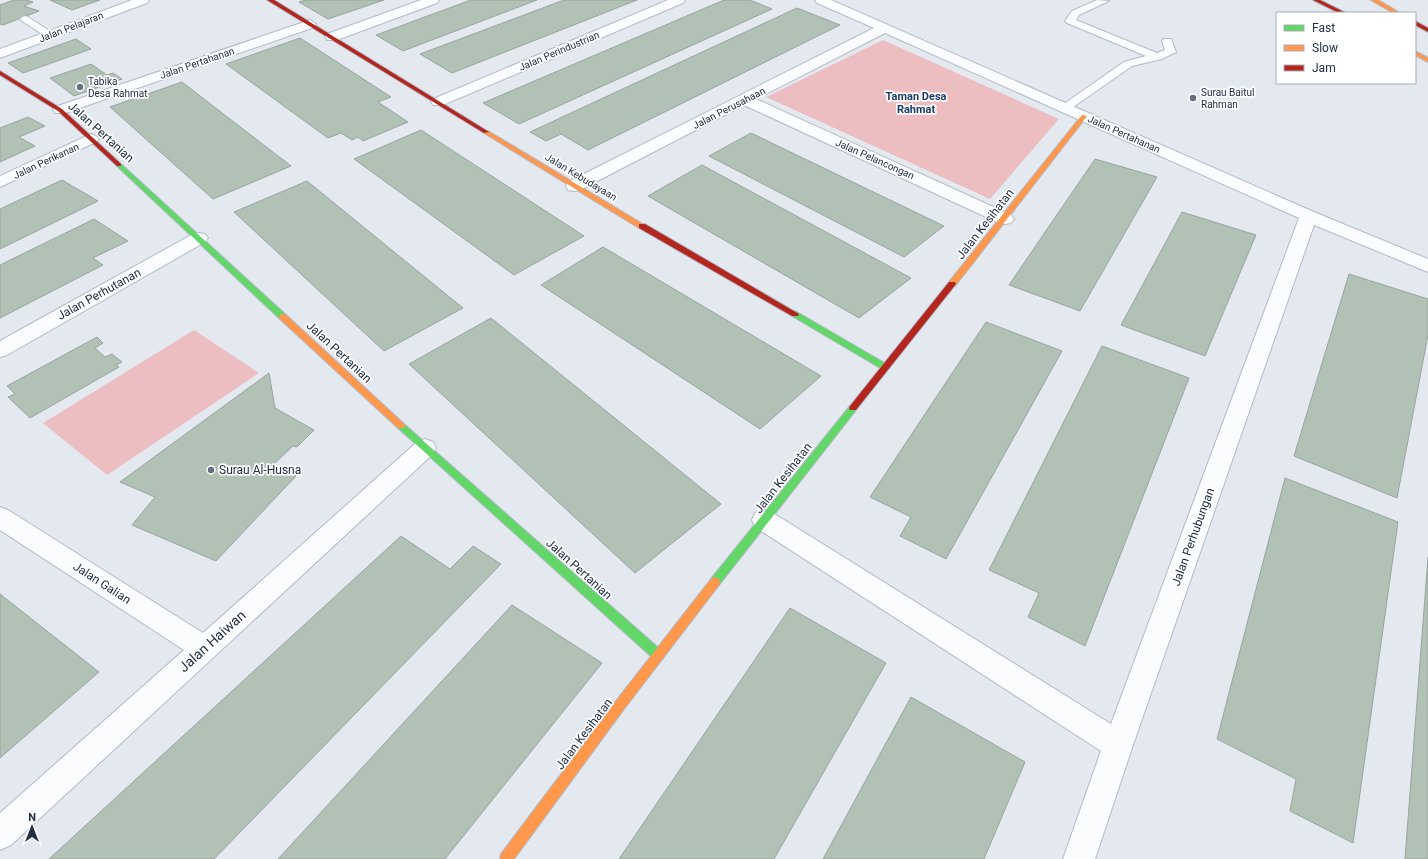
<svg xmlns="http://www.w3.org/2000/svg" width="1428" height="859" font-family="Roboto,sans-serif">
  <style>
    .green { fill: #edbec1 }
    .building { fill: #b2c1b5; stroke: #99a49d }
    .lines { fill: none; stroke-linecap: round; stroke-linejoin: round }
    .lane-casing { stroke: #b1bac9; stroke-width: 2 }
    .street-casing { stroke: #b1bac9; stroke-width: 2 }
    .fast-casing { stroke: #b1bac9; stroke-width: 2 }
    .slow-casing { stroke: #b1bac9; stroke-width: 2 }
    .jam-casing { stroke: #b1bac9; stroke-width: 2 }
    .lane { fill: #fbfcfd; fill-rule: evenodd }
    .street { fill: #fbfcfd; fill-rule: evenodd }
    .fast { fill: #63d668; fill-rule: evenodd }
    .slow { fill: #ff974d; fill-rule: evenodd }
    .jam { fill: #b3261e; fill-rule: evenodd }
    .poi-dot { fill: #656f82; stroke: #fff; stroke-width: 1.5 }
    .labels { text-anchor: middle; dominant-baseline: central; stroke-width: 3.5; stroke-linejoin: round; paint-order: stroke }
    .far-street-label { font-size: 10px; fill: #202e46; stroke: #fff }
    .far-poi-label { font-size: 10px; fill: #202e46; stroke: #fff; text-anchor: start }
    .far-neighbourhood-label { font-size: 11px; font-weight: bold; fill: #1c3a6d; stroke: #fff }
    .street-label { font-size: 12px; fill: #202e46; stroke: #fff }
    .poi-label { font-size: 12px; fill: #202e46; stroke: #fff; text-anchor: start }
    .near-street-label { font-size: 14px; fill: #202e46; stroke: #fff }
  </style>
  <rect width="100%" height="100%" fill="#e4e9f0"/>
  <path class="green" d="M883 40 1059 119 990 199 766 97Z
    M194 330 259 373 107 475 43 423Z"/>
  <path class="building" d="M14 0H26L33 2 24 6 39 11 3 25 0 24V5Z
    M50 0H100L72 10Z
    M306 0H384L328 19 299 2Z
    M471 0H537L403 51 376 35Z
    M564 0H637L452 73 420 54Z
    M724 0H750L772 9 519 124 483 103Z
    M797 8 840 25 588 150 561 134 546 141 530 132Z
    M300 38 391 97 378 102 408 122 363 141 358 137 352 140 341 133 328 138 226 64Z
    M76 39 91 49 23 73 8 63Z
    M91 64 107 75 113 73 122 79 74 96 50 78Z
    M182 82 291 166 213 199 110 107Z
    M28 117 45 126 19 137 35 146 0 162V128Z
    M421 130 584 236 514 275 354 159Z
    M751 133 944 226 904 257 709 156Z
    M1095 159 1157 177 1080 311 1009 285Z
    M702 165 911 278 859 318 648 196Z
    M62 180 98 201 0 249V209Z
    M307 181 463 308 384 351 234 212Z
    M1182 212 1256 235 1205 356 1121 325Z
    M94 219 128 241 93 258 103 265 0 318V265Z
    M603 247 821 376 760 429 541 285Z
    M1349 274 1428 299V335L1397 498 1294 456Z
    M491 318 721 504 635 573 409 364Z
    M986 322 1062 351 946 559 900 536 911 517 870 497Z
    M97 337 103 343 95 348 105 357 112 354 122 362 116 365 119 367 30 418 8 397 15 394 7 386Z
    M1102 346 1189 378 1085 646 1028 617 1039 593 989 570Z
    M269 373 275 408 314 430 297 447 293 446 274 464 296 476 216 561 132 525 155 497 120 482Z
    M1285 478 1398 522 1353 843 1290 811 1296 779 1217 739Z
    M401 536 450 569 473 546 501 564 214 859H49Z
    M1428 557V859H1405Z
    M0 594 99 672 0 758Z
    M512 605 602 663 445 859H278Z
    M790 608 886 663 774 859H619Z
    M911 697 1025 762 984 859H823Z"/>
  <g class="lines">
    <defs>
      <path id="lane" d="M1097 0 1109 1 1079 15 1076 20 1157 53 1165 50 1162 41 1163 39H1171L1176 52 1162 59 1132 66 1069 110H1061L1059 108 1061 106 1124 62 1146 56 1067 23 1065 21 1072 11Z
        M25 16 28 17 56 35 51 38 47 37 22 21 20 19 22 17Z"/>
      <path id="street" d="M132 0H149L147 3 0 58V49Z
        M421 0H439L437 3 337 40H327L325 37 327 34Z
        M668 0H685L683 3 443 105H433L431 102 433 99Z
        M815 0H831L1314 212 1428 259V272L1314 225 1133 745 1095 859H1063L1101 751 755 527 752 520 755 513 764 510 773 513 1111 724 1299 218 885 33 756 99 1011 215 1014 219 1011 223 1005 224 999 223 744 105 580 190 574 191 568 190 566 186 568 182 874 28 817 3Z
        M310 20 316 24 315 27 65 113H55L53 110 55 107Z
        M91 134 96 136 99 139 96 142 0 187V176Z
        M199 233 205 234 208 238 205 242 7 355 0 357V341L193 234Z
        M425 439 433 442 436 448 433 454 11 845 0 850V813L184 650 0 530V507L8 510 203 633 417 442Z"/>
      <path id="fast" d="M119 163 121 164 286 315 287 317 286 319H280L117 166 116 165Z
        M795 311 888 365 889 367 888 369H882L792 316 791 314Z
        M853 405 857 408 856 410 719 585 715 587 711 585 710 582 711 579 850 406Z
        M401 423 404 424 662 651 664 655 662 659 658 660 654 659 398 428 397 426 398 424Z"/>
      <path id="slow" d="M1371 0H1378L1400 13H1393Z
        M1415 51 1428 58V62L1415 55Z
        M1082 115 1087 116 955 286H949V282Z
        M484 131H488L646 226 642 228H639L484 133Z
        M283 314 286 315 404 424 405 426 404 428H398L280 319 279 317 280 315Z
        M715 577 719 579 720 582 719 585 624 709 514 859H500L501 854 616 701 711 579Z"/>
      <path id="jam" d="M267 0H274L489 132 484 133Z
        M1313 0H1320L1346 13H1339Z
        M1415 21 1428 28V32L1415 25Z
        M0 71 62 109 121 164V166H117L58 111 0 75Z
        M639 224H645L799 314 798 316H792L639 228Z
        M949 282H955L956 284 856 410H850L849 408 850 406Z"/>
    </defs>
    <use href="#lane" class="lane-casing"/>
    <use href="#street" class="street-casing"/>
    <use href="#fast" class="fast-casing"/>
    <use href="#slow" class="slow-casing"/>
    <use href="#jam" class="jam-casing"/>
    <use href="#lane" class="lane"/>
    <use href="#street" class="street"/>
    <use href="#fast" class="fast"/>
    <use href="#slow" class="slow"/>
    <use href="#jam" class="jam"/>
  </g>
  <g class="poi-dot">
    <circle cx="80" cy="87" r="4"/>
    <circle cx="1193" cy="98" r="4"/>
    <circle cx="211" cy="470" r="4"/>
  </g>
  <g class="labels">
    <g class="far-street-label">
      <text transform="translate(71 27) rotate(-21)">Jalan Pelajaran</text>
      <text transform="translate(559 51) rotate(-23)">Jalan Perindustrian</text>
      <text transform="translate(197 63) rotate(-19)">Jalan Pertahanan</text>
      <text transform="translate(729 108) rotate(-27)">Jalan Perusahaan</text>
      <text transform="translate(1124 134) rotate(24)">Jalan Pertahanan</text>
      <text transform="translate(875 159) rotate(24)">Jalan Pelancongan</text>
      <text transform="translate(46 161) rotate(-25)">Jalan Perikanan</text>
      <text transform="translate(581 177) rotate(31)">Jalan Kebudayaan</text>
    </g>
    <g class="far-poi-label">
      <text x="88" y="81">Tabika<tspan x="88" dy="12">Desa Rahmat</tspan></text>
      <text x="1201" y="92">Surau Baitul<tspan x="1201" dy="12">Rahman</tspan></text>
    </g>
    <g class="far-neighbourhood-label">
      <text x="916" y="96">Taman Desa<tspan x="916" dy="13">Rahmat</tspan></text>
    </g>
    <g class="street-label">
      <text transform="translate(101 132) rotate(42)">Jalan Pertanian</text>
      <text transform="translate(985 224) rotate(-52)">Jalan Kesihatan</text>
      <text transform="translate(99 294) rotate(-29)">Jalan Perhutanan</text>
      <text transform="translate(339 352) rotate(43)">Jalan Pertanian</text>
      <text transform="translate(783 478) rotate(-52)">Jalan Kesihatan</text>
      <text transform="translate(1193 537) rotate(-70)">Jalan Perhubungan</text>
      <text transform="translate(579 569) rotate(42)">Jalan Pertanian</text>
      <text transform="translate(102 583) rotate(33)">Jalan Galian</text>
      <text transform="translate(584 734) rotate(-53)">Jalan Kesihatan</text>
    </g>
    <g class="poi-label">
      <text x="219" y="470">Surau Al-Husna</text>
    </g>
    <g class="near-street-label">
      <text transform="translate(212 641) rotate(-42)">Jalan Haiwan</text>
    </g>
  </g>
  <rect x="1276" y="12" width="140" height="72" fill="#ffffff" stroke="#a6abb5"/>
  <rect x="1284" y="25" width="20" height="6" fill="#63d668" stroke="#a6abb5"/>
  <text x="1312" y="32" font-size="12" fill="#202e46">Fast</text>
  <rect x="1284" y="45" width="20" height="6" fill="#ff974d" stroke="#a6abb5"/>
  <text x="1312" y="52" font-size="12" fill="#202e46">Slow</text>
  <rect x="1284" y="65" width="20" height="6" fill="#b3261e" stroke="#a6abb5"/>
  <text x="1312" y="72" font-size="12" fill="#202e46">Jam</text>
  <g transform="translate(32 827)" stroke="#ffffff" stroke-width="3" paint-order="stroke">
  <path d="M0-3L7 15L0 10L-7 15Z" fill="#202e46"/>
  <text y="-6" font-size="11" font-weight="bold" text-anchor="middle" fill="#202e46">N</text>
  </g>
</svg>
